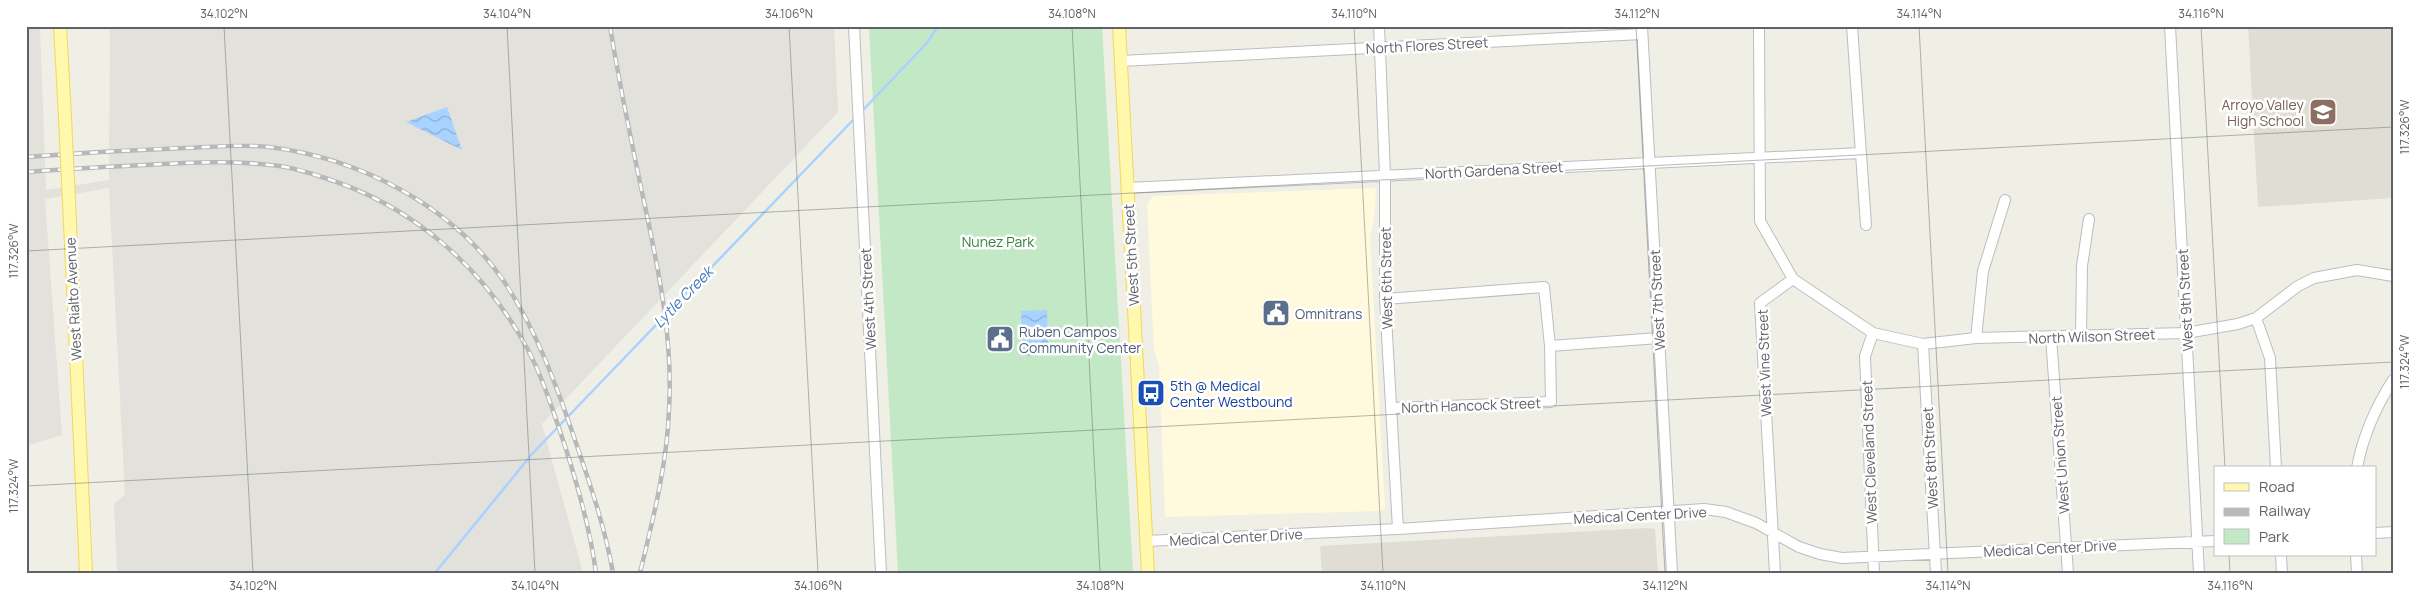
<svg xmlns="http://www.w3.org/2000/svg" width="2419" height="599" font-family="Manrope,sans-serif">
  <style>
    .commercial { fill: #fff9dd }
    .industrial { fill: #e2e1db }
    .education { fill: #e0ded4 }
    .green { fill: #c3e8c6 }
    .water { fill: url(#water-waves) }
    .lines { fill: none; stroke-linecap: round; stroke-linejoin: round }
    .stream { stroke: #a8d2ff; stroke-width: 2.5 }
    .minor-casing { stroke: #bbbdc2; stroke-width: 12 }
    .major-casing { stroke: #f5d65b; stroke-width: 14 }
    .minor { stroke: #fff; stroke-width: 10 }
    .major { stroke: #fff8ad; stroke-width: 12 }
    .rail-casing { stroke: #b7b8b8; stroke-width: 4.5 }
    .rail { stroke: #fff; stroke-width: 2.5; stroke-dasharray: 8; stroke-linecap: butt }
    .major-bridge-casing { stroke: #f5d65b; stroke-width: 14; stroke-linecap: butt }
    .major-bridge { stroke: #fff8ad; stroke-width: 12 }
    .ticks { fill: none; stroke: #5e6167; stroke-width: 1; stroke-opacity: 0.45 }
    .labels { text-anchor: middle; dominant-baseline: central; stroke-width: 5; stroke-linejoin: round; paint-order: stroke }
    .street-label { font-size: 14px; fill: #5e6167; stroke: #fff }
    .education-label { font-size: 14px; fill: #785e54; stroke: #fff; text-anchor: end }
    .park-label { font-size: 14px; fill: #32823c; stroke: #fff }
    .service-label { font-size: 14px; fill: #4e5e75; stroke: #fff; text-anchor: start }
    .transit-label { font-size: 14px; fill: #164399; stroke: #fff; text-anchor: start }
    .water-label { font-size: 15px; font-style: italic; fill: #4376be; stroke: #fff }
    .neatline { fill: none; stroke: #5e6167; stroke-width: 2 }
    .ticks-label { font-size: 12px; text-anchor: middle; fill: #5e6167 }
  </style>
  <defs>
    <pattern id="water-waves" width="16" height="10" patternUnits="userSpaceOnUse" patternTransform="scale(1.25)"><rect width="16" height="10" fill="#a8d2ff"/><path d="M0 5q4-4 8 0t8 0" fill="none" stroke="#8caed2"/></pattern>
  </defs>
  <rect width="100%" height="100%" fill="#f0efe6"/>
  <path class="commercial" d="M1376 188 1375 212 1370 239 1385 507 1381 511 1165 517 1159 365 1154 351 1147 204 1153 196Z"/>
  <path class="industrial" d="M26 26H40L46 190 109 180 110 26H834L838 112 542 424 583 573H117L114 504 125 494 109 188 45 199 62 435 26 446Z"/>
  <path class="education" d="M2248 26H2393V198L2258 207Z
    M1648 528 1655 529 1658 573H1322L1320 546Z"/>
  <path class="green" d="M869 26H1102L1133 573H898Z"/>
  <path class="water" d="M447 107 462 150 406 122Z
    M1047 310 1048 354 1023 356 1021 311Z"/>
  <g class="lines">
    <path class="stream" d="M862 111 927 43 938 26
      M435 573 532 454 855 118"/>
    <defs>
      <path id="minor" d="M854 26 881 573
        M1379 26 1385 175V299L1398 529
        M1642 26 1672 573
        M1759 26 1760 221 1793 279 1873 333 1923 344 1976 338 2186 333 2238 324 2256 318 2298 286 2314 278 2357 270 2393 276
        M1852 26 1866 225
        M2170 26 2199 573
        M1121 61 1642 34
        M1127 188 1861 153
        M1385 299 1544 287 1550 346 1551 402 1392 408
        M2256 318 2270 358 2276 468
        M1873 333 1865 356 1874 573
        M2081 336 2082 266 2089 219
        M2051 337 2068 573
        M1976 338 1983 271 2005 200
        M1923 344 1936 573
        M1550 346 1659 338
        M2357 468C2363 435 2375 408 2393 380
        M2375 533 2393 532
        M1146 541 1398 529 1704 509 1726 512 1756 523 1799 547 1820 554 1842 558 2215 541
        M2281 555 2282 573
        M2356 555 2357 573
        M1775 573 1760 303 1793 279"/>
      <path id="major" d="M60 26 65 117
        M1119 26 1148 573
        M72 267 86 573"/>
    </defs>
    <use href="#minor" class="minor-casing"/>
    <use href="#major" class="major-casing"/>
    <use href="#minor" class="minor"/>
    <use href="#major" class="major"/>
    <defs>
      <path id="rail" d="M610 26C620 88 633 150 646 211 660 277 673 342 669 410 667 465 653 519 640 573
        M26 157C79 153 132 150 185 148 213 147 241 144 269 147 359 158 451 205 503 280 536 329 556 384 575 440 590 484 605 527 613 573
        M26 172C65 169 105 167 144 165 186 163 228 160 270 165 288 166 307 172 325 178 413 206 483 267 527 348 543 378 553 411 564 443 578 486 590 528 596 573"/>
    </defs>
    <use href="#rail" class="rail-casing"/>
    <use href="#rail" class="rail"/>
    <defs>
      <path id="major-bridge" d="M65 117 72 267"/>
    </defs>
    <use href="#major-bridge" class="major-bridge-casing"/>
    <use href="#major-bridge" class="major-bridge"/>
  </g>
  <path class="ticks" d="M224 26 253 573M507 26 535 573M789 26 818 573M1072 26 1100 573M1354 26 1383 573M1636 26 1665 573M1919 26 1948 573M2201 26 2225 468M26 251 2393 127M26 486 2393 362M2229 555 2230 573"/>
  <defs>
    <symbol id="school-square" viewBox="-11 -11 22 22"><rect x="-9" y="-9" width="18" height="18" rx="4" fill="#8d6e63" stroke="#fff"/><path d="M0-5L7-2L0 1L-7-2ZM-4 1L0 2.5L4 1V4Q0 6-4 4Z" fill="#fff"/></symbol>
    <symbol id="civic-square" viewBox="-11 -11 22 22"><rect x="-9" y="-9" width="18" height="18" rx="4" fill="#5c6f8a" stroke="#fff"/><path d="M-.6-6.5H3V-4.5H.6V-3L4-1V1h2V6H-6V1h2V-1L-.6-3ZM-1.2 2.5V6h2.4V2.5Z" fill="#fff"/></symbol>
    <symbol id="bus-square" viewBox="-11 -11 22 22"><rect x="-9" y="-9" width="18" height="18" rx="4" fill="#1a4fb4" stroke="#fff"/><path d="M-5-6H5V4H4V6H2V4H-2V6H-4V4H-5ZM-3.5-4V0h7V-4ZM-3.5 1.2v1.5H-2V1.2ZM2 1.2v1.5H3.5V1.2Z" fill="#fff"/></symbol>
  </defs>
  <g fill-rule="evenodd">
    <use href="#school-square" x="2307" y="96" width="32" height="32"/>
    <use href="#civic-square" x="1260" y="297" width="32" height="32"/>
    <use href="#civic-square" x="984" y="323" width="32" height="32"/>
    <use href="#bus-square" x="1135" y="377" width="32" height="32"/>
  </g>
  <g class="labels">
    <g class="street-label">
      <text transform="translate(1427 45) rotate(-3)">North Flores Street</text>
      <text transform="translate(1494 170) rotate(-3)">North Gardena Street</text>
      <text transform="translate(1131 255) rotate(-93)">West 5th Street</text>
      <text transform="translate(1386 278) rotate(-91)">West 6th Street</text>
      <text transform="translate(73 299) rotate(-93)">West Rialto Avenue</text>
      <text transform="translate(868 299) rotate(-93)">West 4th Street</text>
      <text transform="translate(1657 300) rotate(-93)">West 7th Street</text>
      <text transform="translate(2185 300) rotate(-93)">West 9th Street</text>
      <text transform="translate(2092 336) rotate(-2)">North Wilson Street</text>
      <text transform="translate(1764 363) rotate(-92)">West Vine Street</text>
      <text transform="translate(1471 405) rotate(-2)">North Hancock Street</text>
      <text transform="translate(1869 452) rotate(-92)">West Cleveland Street</text>
      <text transform="translate(2060 455) rotate(-94)">West Union Street</text>
      <text transform="translate(1930 458) rotate(-93)">West 8th Street</text>
      <text transform="translate(1640 515) rotate(-3)">Medical Center Drive</text>
      <text transform="translate(1236 537) rotate(-3)">Medical Center Drive</text>
      <text transform="translate(2050 548) rotate(-3)">Medical Center Drive</text>
    </g>
    <g class="education-label">
      <text x="2304" y="104">Arroyo Valley<tspan x="2304" dy="16">High School</tspan></text>
    </g>
    <g class="park-label">
      <text x="998" y="241">Nunez Park</text>
    </g>
    <g class="service-label">
      <text x="1295" y="313">Omnitrans</text>
      <text x="1019" y="331">Ruben Campos<tspan x="1019" dy="16">Community Center</tspan></text>
    </g>
    <g class="transit-label">
      <text x="1170" y="385">5th @ Medical<tspan x="1170" dy="16">Center Westbound</tspan></text>
    </g>
    <g class="water-label">
      <text transform="translate(683 297) rotate(-46)">Lytle Creek</text>
    </g>
  </g>
  <rect width="2419" height="599" fill="none" stroke="#ffffff" stroke-width="55"/>
  <rect x="2214" y="466" width="162" height="90" fill="#ffffff" stroke="#bfc0c2"/>
  <rect x="2224" y="483" width="25" height="8" fill="#fff8ad" stroke="#bfc0c2"/>
  <text x="2259" y="492" font-size="15" fill="#5e6167">Road</text>
  <rect x="2224" y="508" width="25" height="8" fill="#b7b8b8" stroke="#bfc0c2"/>
  <text x="2259" y="516" font-size="15" fill="#5e6167">Railway</text>
  <rect x="2224" y="529" width="25" height="15" fill="#c3e8c6" stroke="#bfc0c2"/>
  <text x="2259" y="542" font-size="15" fill="#5e6167">Park</text>
  <rect x="28" y="28" width="2364" height="544" class="neatline"/>
  <g class="ticks-label">
    <text x="224" y="18">34.102°N</text>
    <text x="507" y="18">34.104°N</text>
    <text x="789" y="18">34.106°N</text>
    <text x="1072" y="18">34.108°N</text>
    <text x="1354" y="18">34.110°N</text>
    <text x="1637" y="18">34.112°N</text>
    <text x="1919" y="18">34.114°N</text>
    <text x="2201" y="18">34.116°N</text>
    <text transform="translate(2405 127) rotate(-90)" y="4">117.326°W</text>
    <text transform="translate(14 251) rotate(-90)" y="4">117.326°W</text>
    <text transform="translate(2405 362) rotate(-90)" y="4">117.324°W</text>
    <text transform="translate(14 486) rotate(-90)" y="4">117.324°W</text>
    <text x="253" y="590">34.102°N</text>
    <text x="535" y="590">34.104°N</text>
    <text x="818" y="590">34.106°N</text>
    <text x="1100" y="590">34.108°N</text>
    <text x="1383" y="590">34.110°N</text>
    <text x="1665" y="590">34.112°N</text>
    <text x="1948" y="590">34.114°N</text>
    <text x="2230" y="590">34.116°N</text>
  </g>
</svg>
